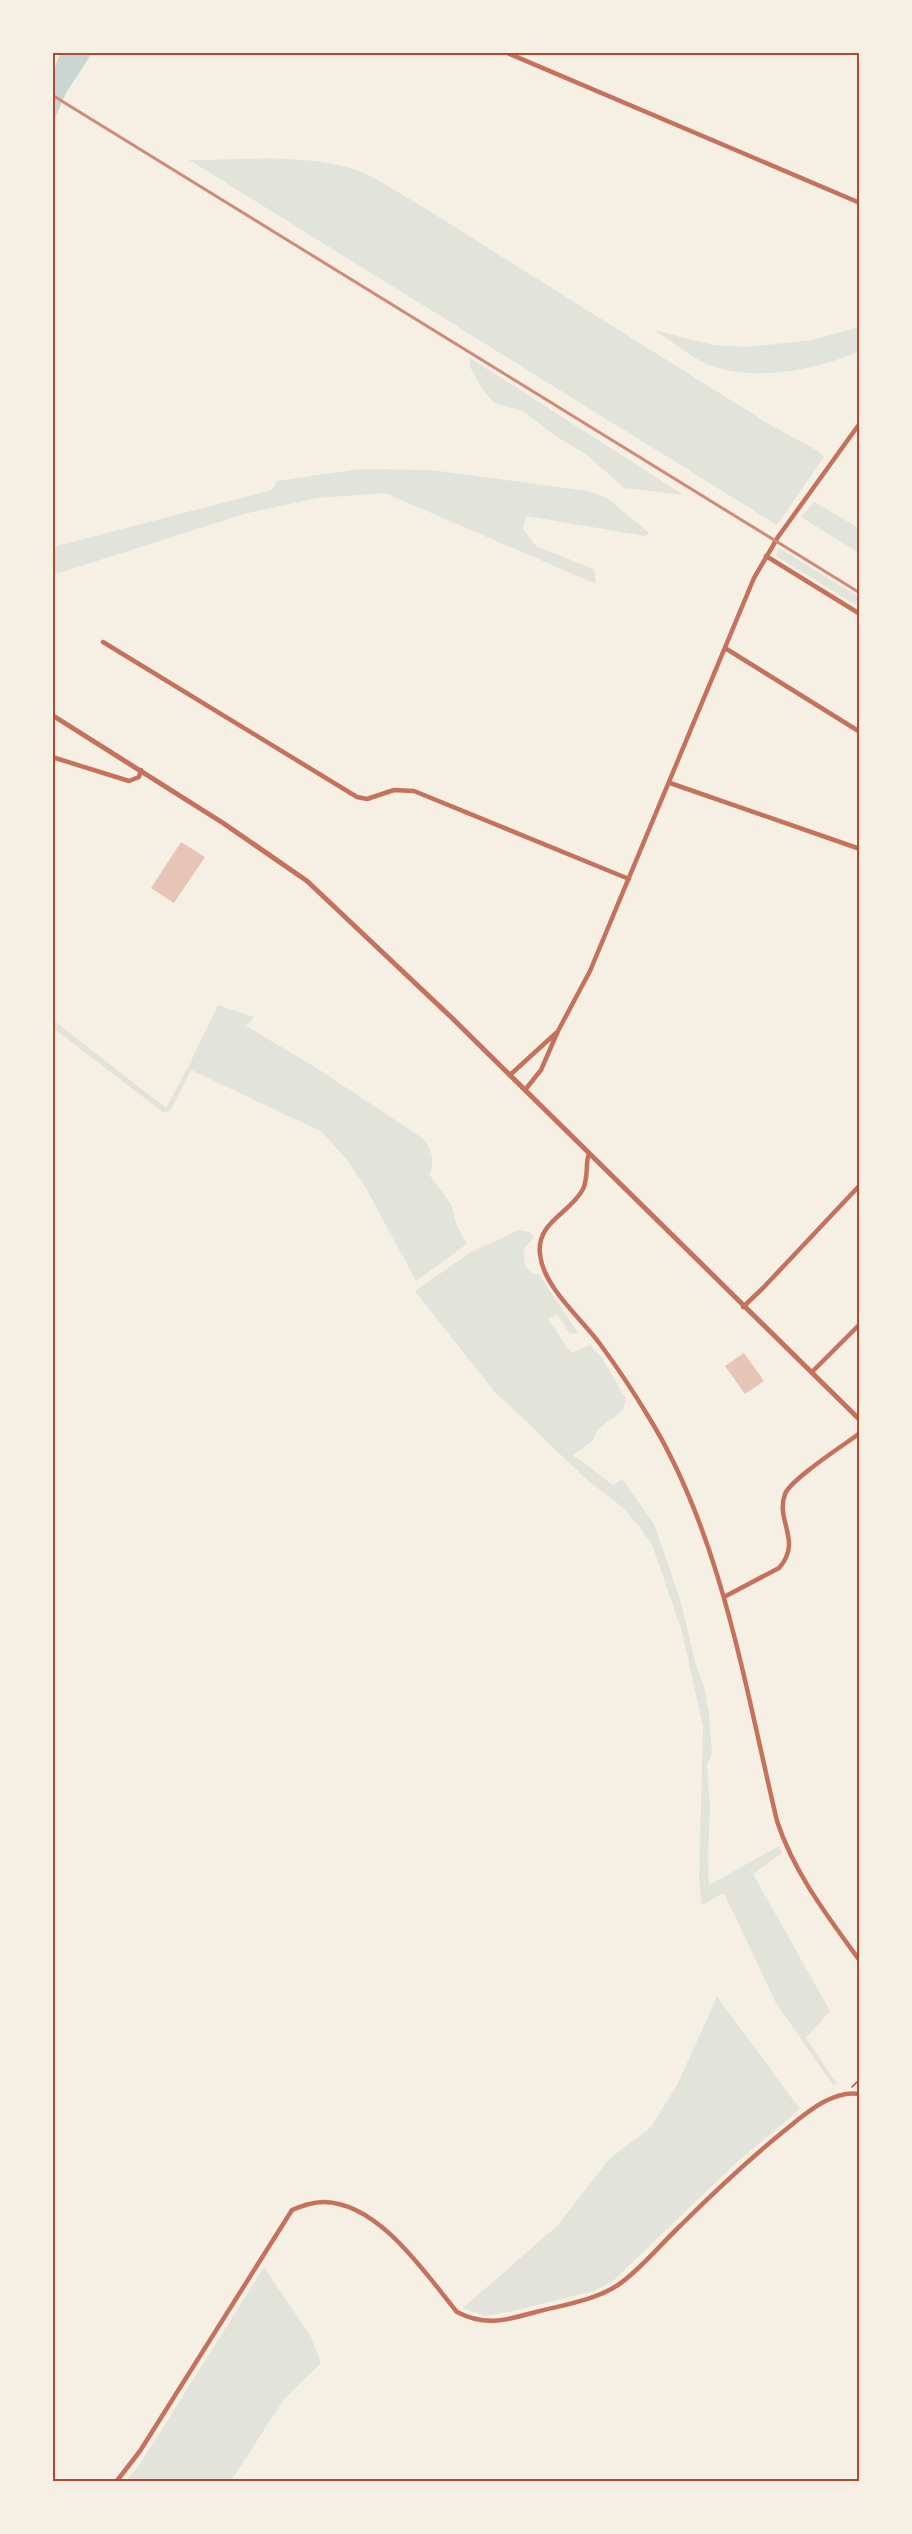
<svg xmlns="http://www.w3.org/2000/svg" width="912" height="2534" font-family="'Varela Round',sans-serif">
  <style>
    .green { fill: #e2e4dc }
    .water { fill: #c9d6d2 }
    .building { fill: #e6c5b7 }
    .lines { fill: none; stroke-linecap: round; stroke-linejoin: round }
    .path { stroke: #b5482f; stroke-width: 1.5 }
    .minor { stroke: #c5725c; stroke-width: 4.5 }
    .tertiary { stroke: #c5725c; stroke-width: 5 }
    .rail { stroke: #cf8b77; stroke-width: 3 }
    .neatline { fill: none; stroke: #b5482f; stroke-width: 2 }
  </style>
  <rect width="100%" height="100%" fill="#f6efe4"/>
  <path class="green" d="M189 160C244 160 304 153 356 170 378 178 398 193 418 204L767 423 818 451 824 457 777 525Z
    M859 327V351C818 370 753 382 709 365 692 358 670 340 654 330L713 345 748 347 812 340Z
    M470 358 684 495 624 488 586 454 558 438 523 411 494 403 481 387 470 367Z
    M359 469 431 470 588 491 606 497 649 533 645 536 526 516 523 529 536 546 594 569 596 584 385 493 317 498 244 514 53 575V547L272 490 277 481Z
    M814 502 859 528V553L801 517Z
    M779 548 859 597V607L776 556Z
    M218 1005 254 1017 246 1026 315 1067 422 1138C431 1148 436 1161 429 1174L452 1206 457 1226 467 1244 416 1281 367 1190 348 1161 322 1132 191 1070 170 1111 164 1113 53 1028V1020L166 1108 189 1065Z
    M519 1230 530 1232 534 1237 524 1249 525 1266 532 1274H539L578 1333 570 1334 557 1314 548 1319 571 1353 590 1345 602 1358 626 1399 623 1410 597 1430 593 1441 573 1455 613 1485 622 1479 654 1524 680 1599 696 1665 704 1686 709 1715 712 1753 707 1764 710 1807 708 1855 709 1885 779 1846 782 1853 753 1874 830 2011 806 2038 837 2084 833 2085 776 2003 724 1893 702 1905 699 1882 703 1726 682 1632 653 1547 640 1527 622 1507 586 1479 493 1390 415 1291 471 1252Z
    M717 1997 800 2109 736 2163 613 2281 594 2291 514 2311 485 2316 463 2308 558 2225 609 2159 650 2128 677 2085Z
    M264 2267 311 2337 321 2363 284 2399 231 2481H126L140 2464Z"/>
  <path class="water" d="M60 53H92L66 93 53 123V73Z"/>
  <path class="building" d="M181 842 205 857 174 903 151 888Z
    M744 1353 764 1381 745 1394 725 1366Z"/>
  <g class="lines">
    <path class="path" d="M852 2087 860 2079"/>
    <path class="minor" d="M505 52 860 203
      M766 556 860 614
      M103 642 357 797 367 799 394 790 414 791 629 879
      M725 648 860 732
      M52 757 129 781 139 777 141 770
      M670 783 860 849
      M510 1075 556 1033
      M525 1090 541 1070 558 1031 590 971 754 578 778 537 860 423
      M589 1154C585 1162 589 1176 583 1189 571 1213 536 1222 540 1254 543 1287 581 1318 600 1344 617 1367 633 1391 648 1416 721 1533 745 1687 777 1821 794 1873 828 1917 860 1961
      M743 1307 763 1288 860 1185
      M812 1372 860 1324
      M724 1597 779 1568C803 1541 775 1521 785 1494 791 1479 844 1445 860 1433
      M116 2482 140 2451 292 2210C302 2206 312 2202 324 2202 379 2203 425 2273 457 2312 486 2327 506 2320 536 2312 563 2305 593 2301 618 2285 639 2271 661 2244 680 2226 714 2192 747 2161 784 2131 804 2115 832 2089 860 2094"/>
    <path class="tertiary" d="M52 715 223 823 307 881 451 1017 860 1420"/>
    <path class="rail" d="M52 95 860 593"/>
  </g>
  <rect width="912" height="2534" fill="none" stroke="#f6efe4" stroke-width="108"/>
  <rect x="54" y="54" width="804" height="2426" class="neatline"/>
</svg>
